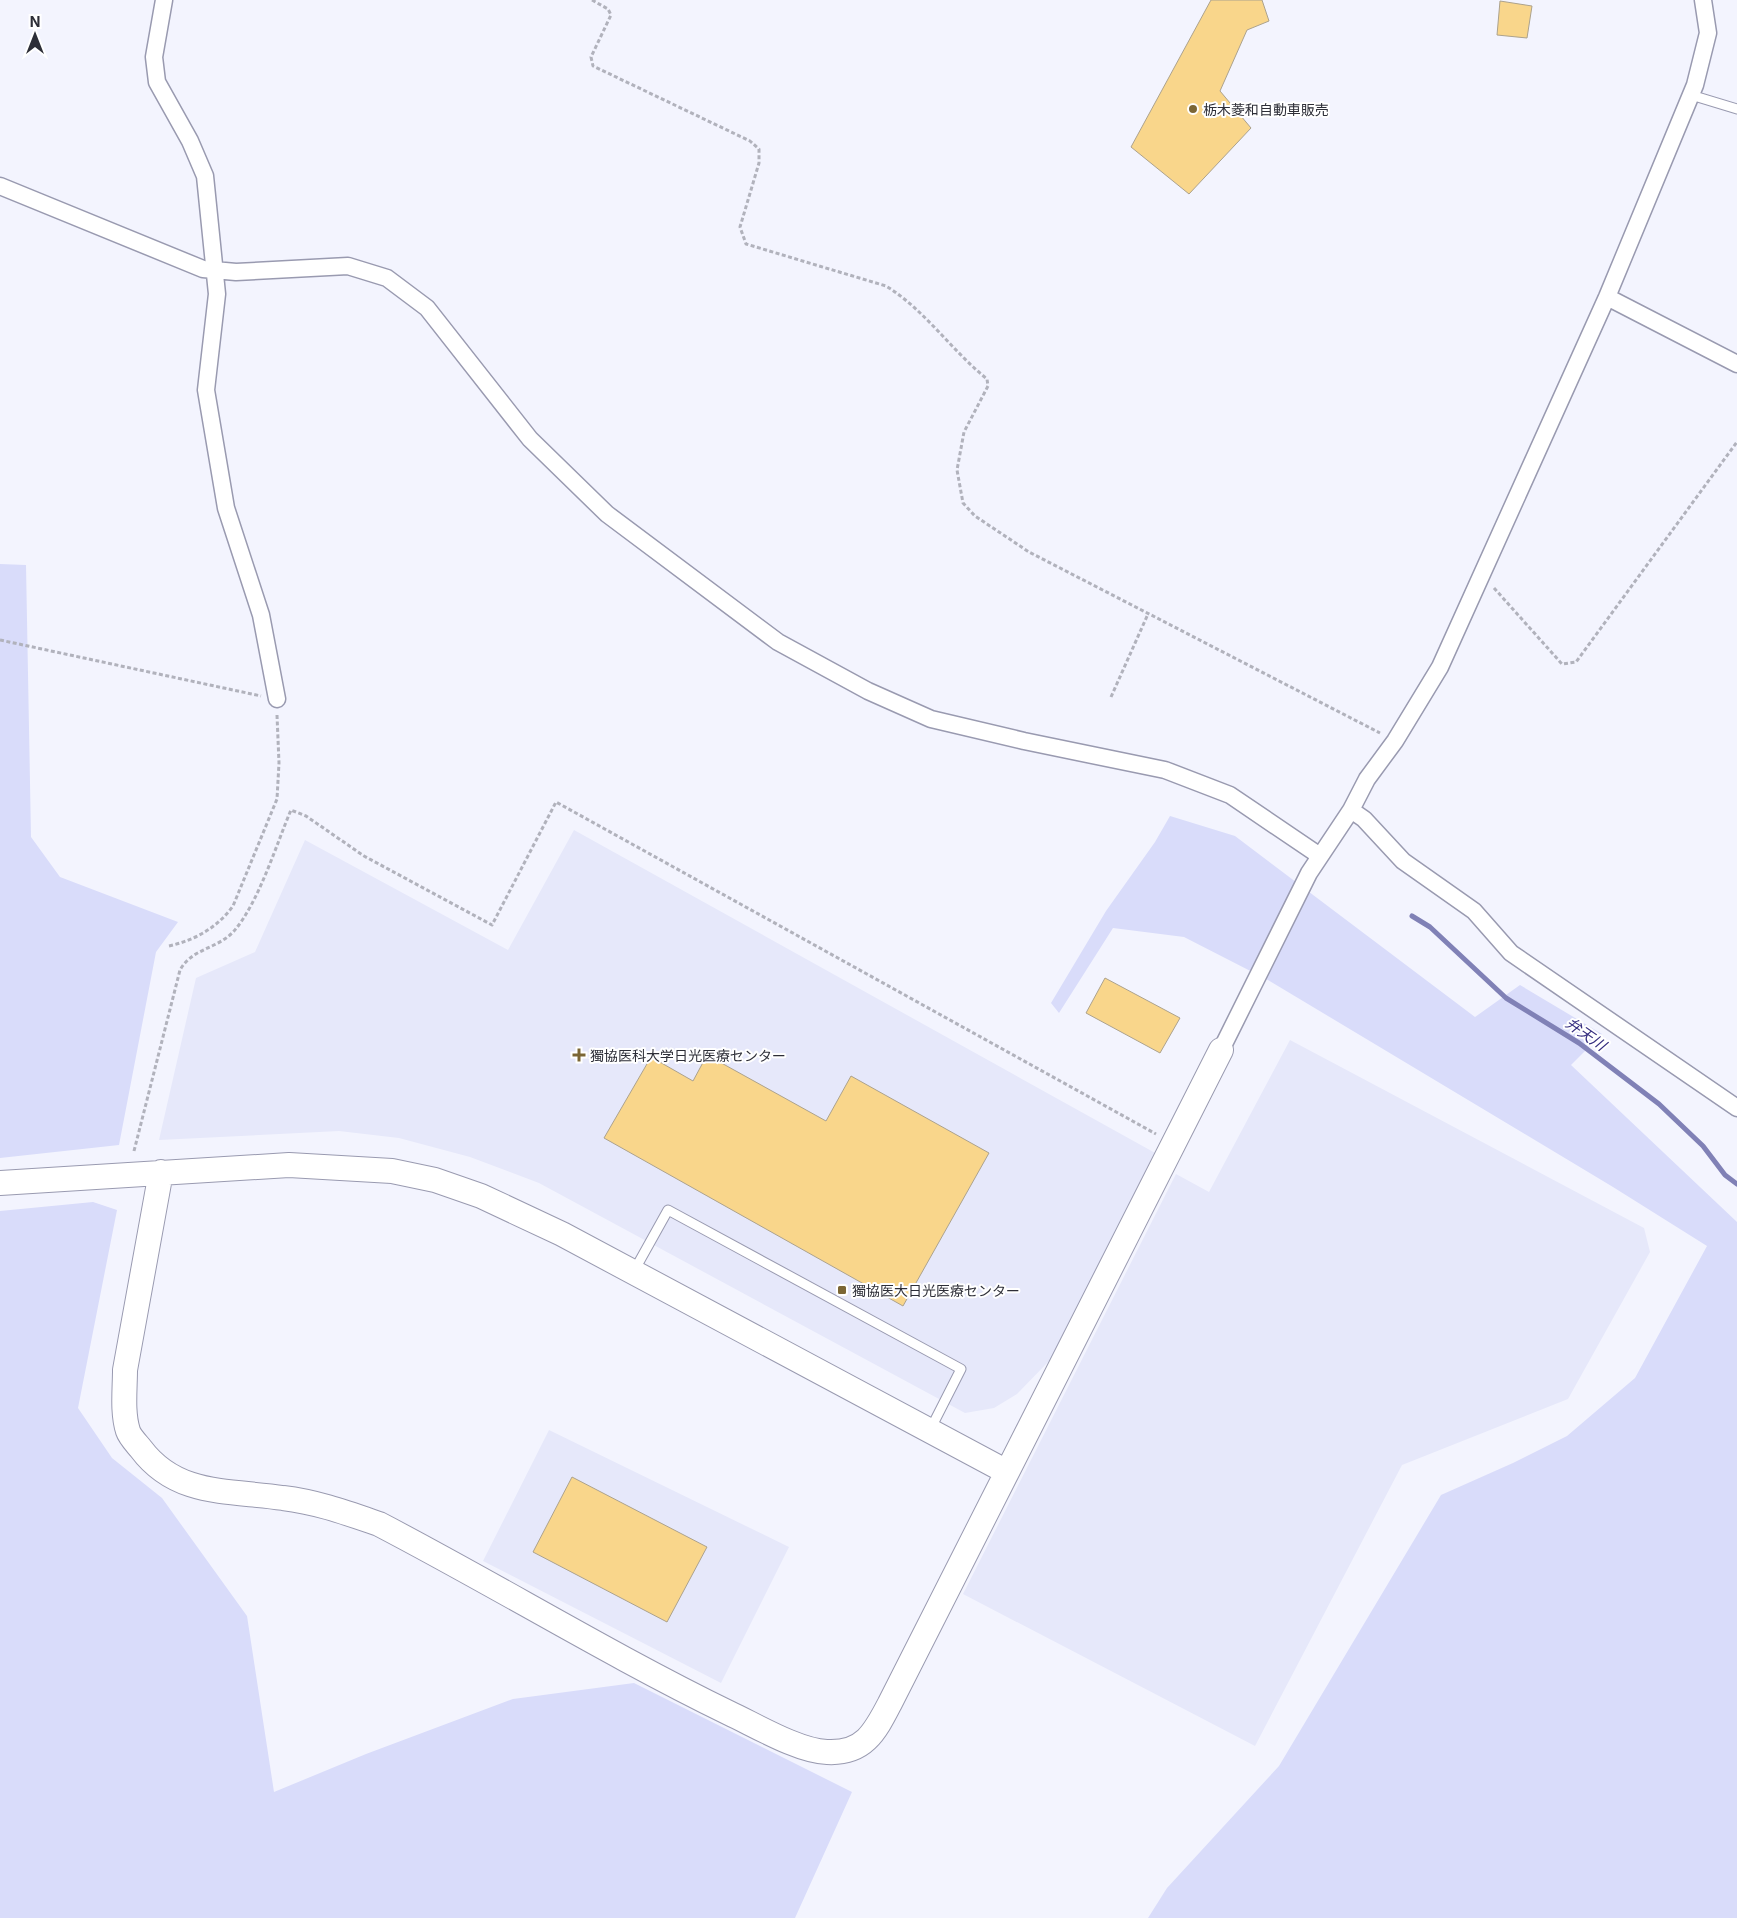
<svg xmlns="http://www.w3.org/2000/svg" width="1737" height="1918" font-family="Inter,'Noto Sans JP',sans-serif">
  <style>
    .built { fill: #e6e8fa }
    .green { fill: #d9dcfa }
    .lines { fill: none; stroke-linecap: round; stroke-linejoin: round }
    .stream { stroke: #8081b6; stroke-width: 5 }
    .building { fill: #f9d68b; stroke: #aca28d }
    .lane-casing { stroke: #999ab0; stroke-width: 11 }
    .street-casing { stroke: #999ab0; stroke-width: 19 }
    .secondary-casing { stroke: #999ab0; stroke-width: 26 }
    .path { stroke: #b1b2bc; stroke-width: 3; stroke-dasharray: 4 2.5; stroke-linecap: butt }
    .lane { stroke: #fff; stroke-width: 9 }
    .street { stroke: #fff; stroke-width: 16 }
    .secondary { stroke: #fff; stroke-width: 24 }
    .poi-dot { fill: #7b6635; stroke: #fff; stroke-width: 2 }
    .labels { text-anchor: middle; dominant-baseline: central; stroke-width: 4; stroke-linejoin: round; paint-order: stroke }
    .poi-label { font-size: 14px; fill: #2d2e37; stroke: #fff; text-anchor: start }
    .water-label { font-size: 15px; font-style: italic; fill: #352d7f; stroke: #fff }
  </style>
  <rect width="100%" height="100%" fill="#f3f4fe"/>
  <path class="built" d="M574 830 1157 1154 1050 1360 1017 1394 994 1408 965 1413 539 1183 470 1157 399 1138 339 1131 159 1140 196 978 255 952 305 840 508 950Z
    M1290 1040 1644 1228 1650 1252 1568 1399 1402 1465 1255 1746 963 1594 1176 1174 1209 1192Z
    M549 1430 789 1547 721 1683 483 1561Z"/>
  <path class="green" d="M0 564 26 565 31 837 60 877 178 922 156 952 119 1145 0 1158Z
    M1170 816 1235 836 1475 1017 1520 985 1602 1034 1571 1065 1737 1222V1918H1148L1167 1888 1279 1766 1441 1495 1513 1463 1567 1436 1635 1378 1707 1246 1613 1187 1268 980 1184 937 1113 928 1059 1013 1051 1003 1106 911 1155 842Z
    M93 1202 117 1210 78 1408 112 1458 162 1498 247 1616 274 1792 366 1754 513 1699 634 1683 852 1792 795 1918H0V1211Z"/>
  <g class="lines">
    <path class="stream" d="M1412 916 1430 927 1506 998 1579 1043 1659 1104 1703 1146 1725 1175 1737 1184"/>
  </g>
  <path class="building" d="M1211 0H1262L1269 21 1247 30 1220 91 1251 128 1189 194 1131 147Z
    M1500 1 1532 6 1527 38 1497 35Z
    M1105 978 1180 1018 1160 1053 1086 1013Z
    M707 1055 826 1121 851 1076 989 1153 903 1306 604 1138 651 1057 693 1081Z
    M572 1477 707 1547 667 1622 533 1552Z"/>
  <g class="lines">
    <defs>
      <path id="lane" d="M1691 95 1737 109
        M634 1271 668 1210 961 1369 930 1430"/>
      <path id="street" d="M164 0 154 57 157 82 190 141 205 176 217 294 206 390 226 508 261 615 277 699
        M0 186 203 269 236 272 348 266 387 278 427 308 530 439 607 514 778 642 868 691 931 719 1024 741 1165 770 1230 795 1320 856
        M1607 297 1737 364
        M1351 810 1364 819 1403 861 1474 911 1511 953 1737 1108
        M1221 1050 1309 873 1351 810 1367 779 1395 741 1440 667 1607 297 1695 85 1708 33 1703 0"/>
      <path id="secondary" d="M161 1172 125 1370C125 1389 122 1412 128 1431 130 1437 137 1444 141 1449 177 1497 230 1490 283 1498 317 1502 347 1513 379 1524 496 1585 610 1655 729 1713 755 1725 798 1751 827 1752 864 1754 875 1732 890 1703L1221 1050
        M0 1183 289 1165 392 1171 435 1180 481 1196 562 1234 1007 1472"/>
    </defs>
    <use href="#lane" class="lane-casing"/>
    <use href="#street" class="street-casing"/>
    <use href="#secondary" class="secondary-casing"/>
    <path class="path" d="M592 0 608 9 611 15 591 57 593 66 750 141 759 149V163L740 227 746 244 886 286C925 310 951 350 987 379L988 386 964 432 957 470 963 503 975 516 1029 552 1380 733
      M1494 588 1562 664 1576 662 1737 442
      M0 640 261 696
      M1111 697 1148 614
      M169 946C195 940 217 928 233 906L277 799 279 763 277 715
      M134 1151 180 970C192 948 218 949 234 931 259 902 276 845 291 810L306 816 364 856 492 925 556 802 1156 1134"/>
    <use href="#lane" class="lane"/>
    <use href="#street" class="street"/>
    <use href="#secondary" class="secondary"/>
  </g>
  <g class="poi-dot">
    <circle cx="1193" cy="109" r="5"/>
    <path d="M576.5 1047.5h5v5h5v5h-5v5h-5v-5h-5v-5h5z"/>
    <rect x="837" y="1285" width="10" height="10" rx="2.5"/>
  </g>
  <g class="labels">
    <g class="poi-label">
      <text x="1203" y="109">栃木菱和自動車販売</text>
      <text x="590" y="1055">獨協医科大学日光医療センター</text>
      <text x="852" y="1290">獨協医大日光医療センター</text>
    </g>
    <g class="water-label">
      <text transform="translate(1586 1034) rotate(35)">弁天川</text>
    </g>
  </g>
  <g transform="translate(35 35)" stroke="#ffffff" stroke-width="4" paint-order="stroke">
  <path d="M0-4L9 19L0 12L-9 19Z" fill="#2d2e37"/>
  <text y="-8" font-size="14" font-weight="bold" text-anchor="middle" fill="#2d2e37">N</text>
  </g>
</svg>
